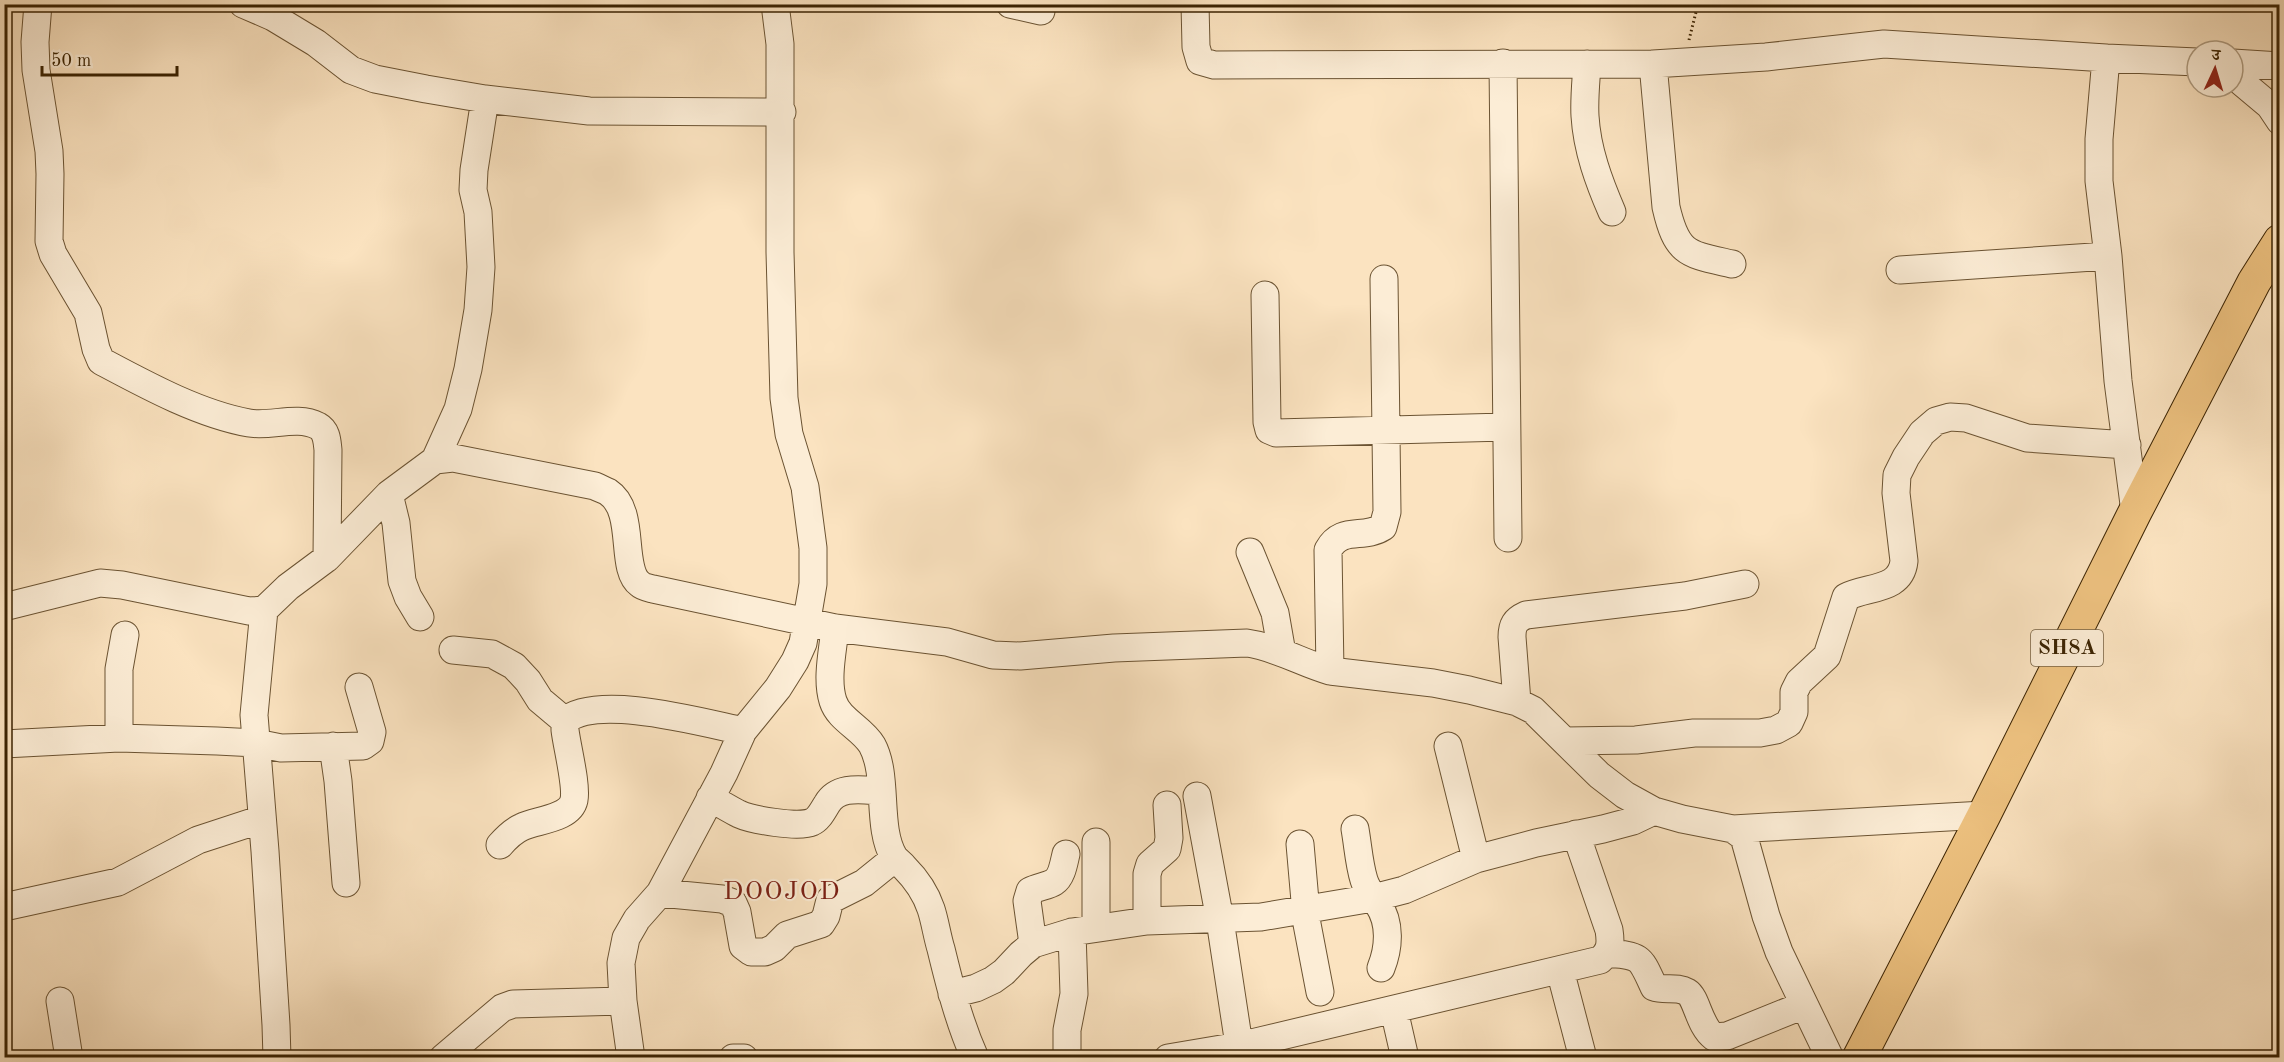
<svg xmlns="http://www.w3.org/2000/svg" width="2284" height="1062" font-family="'Old Standard TT','Noto Serif Devanagari',serif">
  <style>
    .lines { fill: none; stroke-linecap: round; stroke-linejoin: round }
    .minor-casing { stroke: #6b5332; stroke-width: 29 }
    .major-casing { stroke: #3b2302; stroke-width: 35 }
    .path { stroke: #3b2302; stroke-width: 3; stroke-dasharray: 1.5 3; stroke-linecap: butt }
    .minor { stroke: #fcedd6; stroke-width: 27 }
    .major { stroke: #eec280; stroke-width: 33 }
    .labels { text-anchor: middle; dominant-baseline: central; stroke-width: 4.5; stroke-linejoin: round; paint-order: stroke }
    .shield { fill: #fcedd6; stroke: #756042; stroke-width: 1.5 }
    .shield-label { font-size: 21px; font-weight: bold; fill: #3b2302 }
    .quarter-label { font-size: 26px; letter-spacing: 1.5px; fill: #7a1f14; stroke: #fcedd6 }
  </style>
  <rect width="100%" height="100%" fill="#fbe3c0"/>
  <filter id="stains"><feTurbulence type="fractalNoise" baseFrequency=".00333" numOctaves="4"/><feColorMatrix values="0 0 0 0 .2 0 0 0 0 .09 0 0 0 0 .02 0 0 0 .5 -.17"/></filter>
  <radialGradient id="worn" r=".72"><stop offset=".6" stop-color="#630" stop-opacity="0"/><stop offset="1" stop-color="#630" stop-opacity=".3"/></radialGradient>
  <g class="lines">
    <defs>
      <path id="minor" d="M38 4 35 42 36 70 49 151 50 174 49 241 53 254 88 313 96 349 101 361C146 385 199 414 249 423 271 427 297 415 318 426 327 431 327 441 328 450L327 558
        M243 4 273 17 316 43 351 70 375 79 426 89 485 99 589 111 782 112
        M1010 4 1041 11
        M1195 4 1196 47 1200 61 1214 65 1653 64 1766 57 1884 44 2106 58 2197 62
        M2106 58 2099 139V181L2108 256 2118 381 2135 512
        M1503 63 1508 538
        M2233 63 2280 66
        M1587 64C1586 81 1584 99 1585 116 1587 150 1599 182 1612 212
        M1653 64 1666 207C1677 255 1688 254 1732 264
        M2233 75 2270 106 2280 121
        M1900 270 2108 256
        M1265 295 1267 422 1269 430 1276 433 1506 427
        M435 460 458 409 468 369 478 310 481 267 478 212 473 190 474 170 485 99
        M389 494 396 523 402 581 408 597 420 617
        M1250 552 1275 613 1282 653
        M4 607 100 583 122 585 249 611 264 610 288 587 327 558 389 494 435 460 453 458 595 486C599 488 604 490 608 492 637 511 619 569 640 584 643 587 649 588 653 589L835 628 947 642 993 655 1020 656 1114 648 1247 643C1276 647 1302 663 1330 671L1433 683 1469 690 1517 702 1533 710 1599 775 1625 795 1654 811 1682 819 1733 829 1744 837 1766 916 1779 952 1830 1058
        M264 610 254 715 265 851 276 1025 277 1058
        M835 628C833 650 826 679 833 701 839 720 862 728 872 745 889 776 876 827 894 857 897 861 901 863 904 867 915 878 926 894 931 909 935 921 937 936 941 949 950 986 959 1022 975 1058
        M453 650 492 654 514 666 528 681 540 700 565 721
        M1330 671 1328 550C1342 525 1363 540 1383 527L1387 512 1384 279
        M1517 702 1512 637C1512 625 1515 620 1526 615L1685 596 1745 584
        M119 738V669L125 635
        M1565 741 1636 740 1694 733H1760L1776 730 1789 723 1794 712V692L1799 682 1827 656 1846 597C1868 586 1901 591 1904 561L1896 493 1897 475 1906 457 1922 433 1936 421 1950 417 1966 418 2027 438 2127 445
        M4 744 119 738 217 741 256 743 281 748 363 746 370 741 372 732 359 687
        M333 746 338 781 346 883
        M1448 746 1476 859
        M1197 796 1220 920 1241 1058
        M710 798C720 803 729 809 739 814 752 820 799 828 812 822 819 819 823 810 827 804 838 785 862 790 881 791
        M1355 829C1358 846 1359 864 1364 880 1367 890 1373 896 1378 904 1391 923 1389 948 1381 968
        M1733 829 1984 815
        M1096 842V927
        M1300 844 1307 924 1320 992
        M500 845C507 837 513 831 522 827 536 820 570 819 574 800 577 785 567 747 565 730V721C596 693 704 723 743 731
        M660 893 722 899 733 903 737 912 743 946 751 952H765L774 948 787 935 821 924 826 916 830 900 864 883 895 858
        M4 907 118 882 198 840 262 819
        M1147 921V874L1150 864 1167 849 1169 838 1167 805
        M1033 944 1027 901 1030 891C1037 887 1048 886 1054 882 1062 877 1064 862 1066 854
        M1608 953C1642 956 1640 957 1654 987 1664 991 1677 986 1687 992 1697 998 1699 1026 1714 1037L1727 1036 1804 1005
        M1560 970 1583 1058
        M952 994 976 988 993 980 1004 972 1021 954 1033 944 1072 932 1147 921 1261 917 1373 898 1404 890 1476 859 1536 843 1603 829 1633 821 1654 811
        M60 1001 69 1058
        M1394 1010 1405 1058
        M443 1058 502 1008 513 1004 623 1001
        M631 1058 623 1001 621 963 626 938 637 919 660 893 724 773 743 731 778 688 795 661 803 643 813 584V548L805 487 789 434 784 398 780 252V44L775 4
        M733 1058H744
        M1067 1058V1030L1074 994 1072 932
        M1168 1058 1239 1046 1600 960C1611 951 1611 943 1609 930L1576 834"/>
      <path id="major" d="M1859 1058 1984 815 2135 512 2254 282 2280 241"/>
    </defs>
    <use href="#minor" class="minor-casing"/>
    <use href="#major" class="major-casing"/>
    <path class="path" d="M1689 40 1698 4"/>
    <use href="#minor" class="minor"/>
    <use href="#major" class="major"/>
  </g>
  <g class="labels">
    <rect class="shield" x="2031" y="630" width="72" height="36" rx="4.5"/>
    <g class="shield-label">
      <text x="2067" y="648">SH8A</text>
    </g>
    <g class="quarter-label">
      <text x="782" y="892">DOOJOD</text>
    </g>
  </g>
  <rect width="2284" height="1062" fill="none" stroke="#fbe3c0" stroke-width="24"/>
  <rect x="6" y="6" width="2272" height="1050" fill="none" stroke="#3b2302" stroke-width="3"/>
  <rect x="12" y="12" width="2260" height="1038" fill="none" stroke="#3b2302" stroke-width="1.5"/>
  <g transform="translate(2215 69) rotate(4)"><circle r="28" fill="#fcedd6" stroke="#af9c81" stroke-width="1.5"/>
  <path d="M0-4.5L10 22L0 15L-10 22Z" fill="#8f2418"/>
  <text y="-9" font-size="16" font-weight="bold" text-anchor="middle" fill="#3b2302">उ</text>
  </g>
  <path d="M42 66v9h135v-9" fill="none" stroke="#3b2302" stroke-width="3"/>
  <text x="51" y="66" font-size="18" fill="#3b2302" stroke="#fcedd6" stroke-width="4.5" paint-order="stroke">50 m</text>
  <rect width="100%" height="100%" filter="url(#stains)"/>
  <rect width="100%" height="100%" fill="url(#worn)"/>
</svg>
